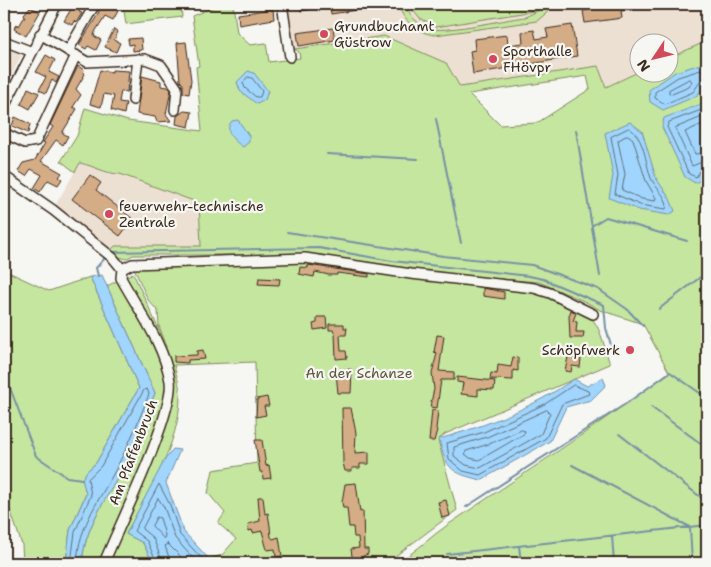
<svg xmlns="http://www.w3.org/2000/svg" width="711" height="567" font-family="'Shantell Sans',sans-serif">
  <style>
    .built { fill: #ece0d2 }
    .green { fill: #c5e69f; stroke: #80885e; fill-rule: evenodd }
    .water { fill: #9fd5fe; stroke: #7791a4 }
    .lines { fill: none; stroke-linecap: round; stroke-linejoin: round }
    .shore { stroke: #636e78; stroke-width: 1 }
    .stream { stroke: #7791a4; stroke-width: 2 }
    .building { fill: #d4ac86; stroke: #3b2a1e }
    .minor-casing { stroke: #3b2a1e; stroke-width: 12 }
    .minor { stroke: #f6f6f2; stroke-width: 9 }
    .poi-dot { fill: #d1495b; stroke: #f6f6f2; stroke-width: 2 }
    .labels { text-anchor: middle; dominant-baseline: central; stroke-width: 4.5; stroke-linejoin: round; paint-order: stroke }
    .poi-label { font-size: 14px; fill: #3b2a1e; stroke: #f6f6f2; text-anchor: start }
    .park-label { font-size: 14px; fill: #5e593e; stroke: #f6f6f2 }
    .street-label { font-size: 14px; fill: #3b2a1e; stroke: #f6f6f2 }
  </style>
  <rect width="100%" height="100%" fill="#f6f6f2"/>
  <filter id="ink" filterUnits="userSpaceOnUse"><feTurbulence type="fractalNoise" baseFrequency=".02" numOctaves="2"/><feDisplacementMap in="SourceGraphic" scale="10" xChannelSelector="R" yChannelSelector="G"/><feConvolveMatrix kernelMatrix="1 2 1 2 8 2 1 2 1" color-interpolation-filters="sRGB"/></filter>
  <g filter="url(#ink)">
    <path class="built" d="M287 4H707V41L669 58 668 42H638V72L605 87 598 66 460 87 446 63 384 36 295 49Z
      M4 47 20 53 21 56 10 78 4 76Z
      M80 163 96 167 110 174H120L199 203 201 246H115L110 251 59 211 56 204Z"/>
    <path class="green" d="M123 4H181L182 17 126 24Z
      M233 4 237 33 250 45 266 43 269 62 300 58 299 52 295 49 384 36 446 63 460 87 598 66 606 87 638 72H668L669 58 707 41V563H397C416 552 431 536 449 524 523 474 598 426 669 372L643 324 600 310 586 302 539 282 437 274 306 255H133L126 259 119 257 110 251 115 246H201L199 203 120 174C106 174 94 166 80 163L75 172 61 161 77 136 85 108 128 121 202 131 196 67 199 66 192 16 218 5ZM587 76 590 89 537 123 500 125 469 94Z
      M398 4H404C409 16 419 26 432 29 450 32 503 20 524 17 537 13 545 4 557 4L537 21 435 35C417 33 403 21 398 4Z
      M408 4H543L534 11 436 27 420 19Z
      M307 262 525 291C547 297 578 302 593 320 602 331 605 351 610 364L445 434 438 440 457 510 386 563H216L209 559 222 555 236 539 218 523 225 513 208 493 213 470 257 463 255 362 174 365C176 374 180 385 180 395 180 445 148 490 126 534L143 543 153 563H82C85 526 106 500 123 468 135 444 145 418 155 393L107 286 133 273 167 347 159 326 158 311 148 300 133 266Z
      M4 270 49 291 90 277 139 388 96 463 87 471 86 494 70 530 66 563H23L22 545 4 492Z"/>
    <path class="water" d="M707 62V84L696 96 663 110 650 102 649 90 675 72Z
      M248 71 254 73 268 91 265 100 257 104 240 91 237 82Z
      M704 103 707 104V158L704 178 695 183 685 177 662 127 664 118Z
      M238 120 249 136V142L243 147C234 141 223 131 232 121Z
      M630 122 642 131 656 178 670 199 675 211 669 215 639 210 609 198 613 175 605 133Z
      M102 275 155 393C146 418 135 443 123 468 106 501 85 525 82 563H66L70 530 86 494 82 479 87 471 96 463 139 388 90 277Z
      M603 378 606 385 591 400 566 407 550 441 481 480C451 473 446 469 439 439 488 425 532 408 574 379L587 386Z
      M173 449 180 450 166 483 184 532 209 559 216 563H153L143 543 126 534 164 461Z"/>
    <g class="lines">
      <path class="shore" d="M707 68 678 77 655 92V98L665 104 693 92 700 82 707 80
        M248 77 252 78 262 91 260 97H256L245 88 243 83Z
        M690 79 692 82 689 87 672 94 669 93V90Z
        M707 108 669 122 667 127 689 174 696 177 702 168 707 166
        M707 115 675 128 692 166 707 160
        M707 122 685 132 695 154 707 153
        M629 128C645 138 645 162 651 178 655 188 670 199 666 209L640 205 615 194 618 175 611 137Z
        M628 135 633 139 646 181 656 198 655 201 642 199 622 190 625 174 618 141Z
        M574 385 588 391 589 394 562 404 546 438 480 475 463 471 449 459 447 443 484 432 545 404Z
        M547 410 550 413 541 434 480 468 466 465 454 456V447L487 437Z
        M522 430 525 431 524 434 479 460 470 458 465 454 466 451 489 444Z
        M157 517 160 518 165 535 164 539 152 526Z
        M71 563 75 532 91 495 88 479 101 466 144 390 147 389 149 394C140 418 130 442 118 465 102 497 78 525 77 563
        M157 563 147 541 134 531 159 484 170 505 180 535 206 563
        M163 563 153 538 142 529 158 498 164 507 175 538 197 563
        M171 563 165 546 167 543 187 563"/>
      <path class="stream" d="M436 119 461 243
        M576 130 600 276
        M327 154 418 159
        M593 225 606 217 687 241
        M287 232 443 256 532 265 598 289 627 309 643 326
        M112 252 319 248 392 261 529 276 543 279 604 305 606 328 611 345
        M98 276 96 268 104 259
        M659 309 707 272
        M4 372 36 456 67 477 82 479
        M651 407 707 448
        M619 434 707 502
        M572 465 690 527 692 563
        M466 507 627 403 670 372 707 398
        M612 536 614 563
        M519 546 521 563
        M447 554 707 525"/>
    </g>
    <path class="building" d="M74 4 81 8 79 12 82 13 76 23 74 21 72 25 64 21Z
      M102 4H112L111 6 118 11 113 20 105 16 95 32 94 36 101 40 96 50 88 46 86 49 79 45 97 16Z
      M300 4H327V7L301 11Z
      M330 4H375V7L331 14Z
      M614 4H646V7L621 11 622 18 585 23 583 11 614 6Z
      M30 7 40 12 26 36 14 29 16 24 19 26 25 16 24 14Z
      M273 9 274 19 239 25 238 14Z
      M572 25 577 56 473 74 470 51 475 50 474 39 507 35 508 45 523 43 522 32 534 30 536 39 548 37 546 29Z
      M333 28 335 40 299 46 297 33Z
      M114 29 118 32 114 40 120 43 116 52 105 47Z
      M141 38 142 50 133 51V44L129 45 128 39Z
      M186 42 191 80 189 94 183 93V84L180 81 177 43Z
      M46 55 55 60 49 72 59 77 56 83 52 80 46 93 39 90 46 77 36 72Z
      M78 66 84 70 83 73 85 74 76 89 81 95 73 107 77 109 62 133 68 136 63 145 56 140 41 161 62 173 59 177 62 179 58 185 48 180 40 192 34 188 42 175 31 169 26 176 18 171 23 163 35 160 45 143 43 142 53 127 50 125Z
      M100 70 112 72V70L129 71 127 92 121 91 119 102 126 103 124 114 111 110 114 96 104 94 101 107 90 104Z
      M142 76 161 81V86L168 87 171 90 166 114 171 121 157 122 155 117 137 114Z
      M28 88 39 93 30 109 21 104Z
      M184 111 192 112 189 127 176 124 177 116Z
      M15 117 30 124 28 133 12 126Z
      M90 175 101 183 96 190 133 219 120 236 72 199Z
      M308 265 369 274V277L337 273V275H329L315 272 314 277 299 274 300 267 308 268Z
      M259 278 280 279 279 285 258 284Z
      M483 288 504 292V299L483 296Z
      M571 310 576 313 573 321 577 322 576 332H584L583 338H570L569 316Z
      M317 317H326L327 328 314 330 313 324 317 323Z
      M329 324H344V328H347L346 335H340L341 351H346L347 358 336 359 335 333 333 330H329Z
      M437 335 444 336 439 371 454 372V380H441L437 408 430 407 434 389 432 373 437 353 434 352Z
      M203 350 205 359 188 360V363L174 362V356L197 355V351Z
      M513 357 518 358V371L513 370V380L490 379 491 373 497 374 498 365 511 367Z
      M568 357 581 359 580 367 572 366 571 372 565 371Z
      M350 369 352 370 351 393H338L336 373Z
      M457 377 495 381 494 390 478 389V396L461 394 463 383 457 382Z
      M267 397 269 406H264L266 415 256 417 257 399Z
      M342 408H351L356 433 355 453 369 452V464H360V468H352V471H345L343 463Z
      M432 410 438 411 436 429 437 430 434 441H429Z
      M255 440H262L266 466 269 465 271 478 263 479 262 472H260Z
      M356 483 360 512 363 511 364 549H368V554L363 556V563H353L351 549 359 548 358 537H354L353 527H349L347 508H343L342 502 345 484Z
      M258 497H263L265 514 268 513 270 526 271 537 273 539 279 537 282 556 276 557 275 549 267 550 262 531 253 533 252 530 249 531 248 524 260 521Z
      M446 500 450 516 442 518 438 502Z"/>
    <g class="lines">
      <defs>
        <path id="minor" d="M282 4 290 57
          M40 34 87 62 145 59 161 65 177 88 175 110
          M4 41 30 51
          M68 51 95 4
          M133 100 138 59
          M4 107 57 4
          M4 133 25 143 36 141 76 55
          M4 176 53 210 113 258 122 269
          M122 269 132 264 305 258 411 274 534 288 550 293 593 314
          M104 563C118 528 175 412 170 381 164 344 139 311 121 278L122 269"/>
      </defs>
      <use href="#minor" class="minor-casing"/>
      <use href="#minor" class="minor"/>
    </g>
  </g>
  <g class="poi-dot">
    <circle cx="324" cy="34" r="5"/>
    <circle cx="493" cy="59" r="5"/>
    <circle cx="109" cy="214" r="5"/>
    <circle cx="630" cy="350" r="5"/>
  </g>
  <g class="labels">
    <g class="poi-label">
      <text x="334" y="26">Grundbuchamt<tspan x="334" dy="16">Güstrow</tspan></text>
      <text x="503" y="51">Sporthalle<tspan x="503" dy="16">FHövpr</tspan></text>
      <text x="119" y="206">feuerwehr-technische<tspan x="119" dy="16">Zentrale</tspan></text>
      <text x="620" y="350" text-anchor="end">Schöpfwerk</text>
    </g>
    <g class="park-label">
      <text x="359" y="373">An der Schanze</text>
    </g>
    <g class="street-label">
      <text transform="translate(133 452) rotate(-69)">Am Pfaffenbruch</text>
    </g>
  </g>
  <rect width="711" height="567" fill="none" stroke="#f6f6f2" stroke-width="20"/>
  <rect x="10" y="10" width="691" height="547" fill="none" stroke="#3b2a1e" stroke-width="2" filter="url(#ink)"/>
  <g transform="translate(654 58) rotate(235)"><circle r="24" fill="#f6f6f2" stroke="#aba49d"/>
  <path d="M0-4L9 19L0 12L-9 19Z" fill="#d1495b"/>
  <text y="-8" font-size="14" font-weight="bold" text-anchor="middle" fill="#3b2a1e">N</text>
  </g>
</svg>
